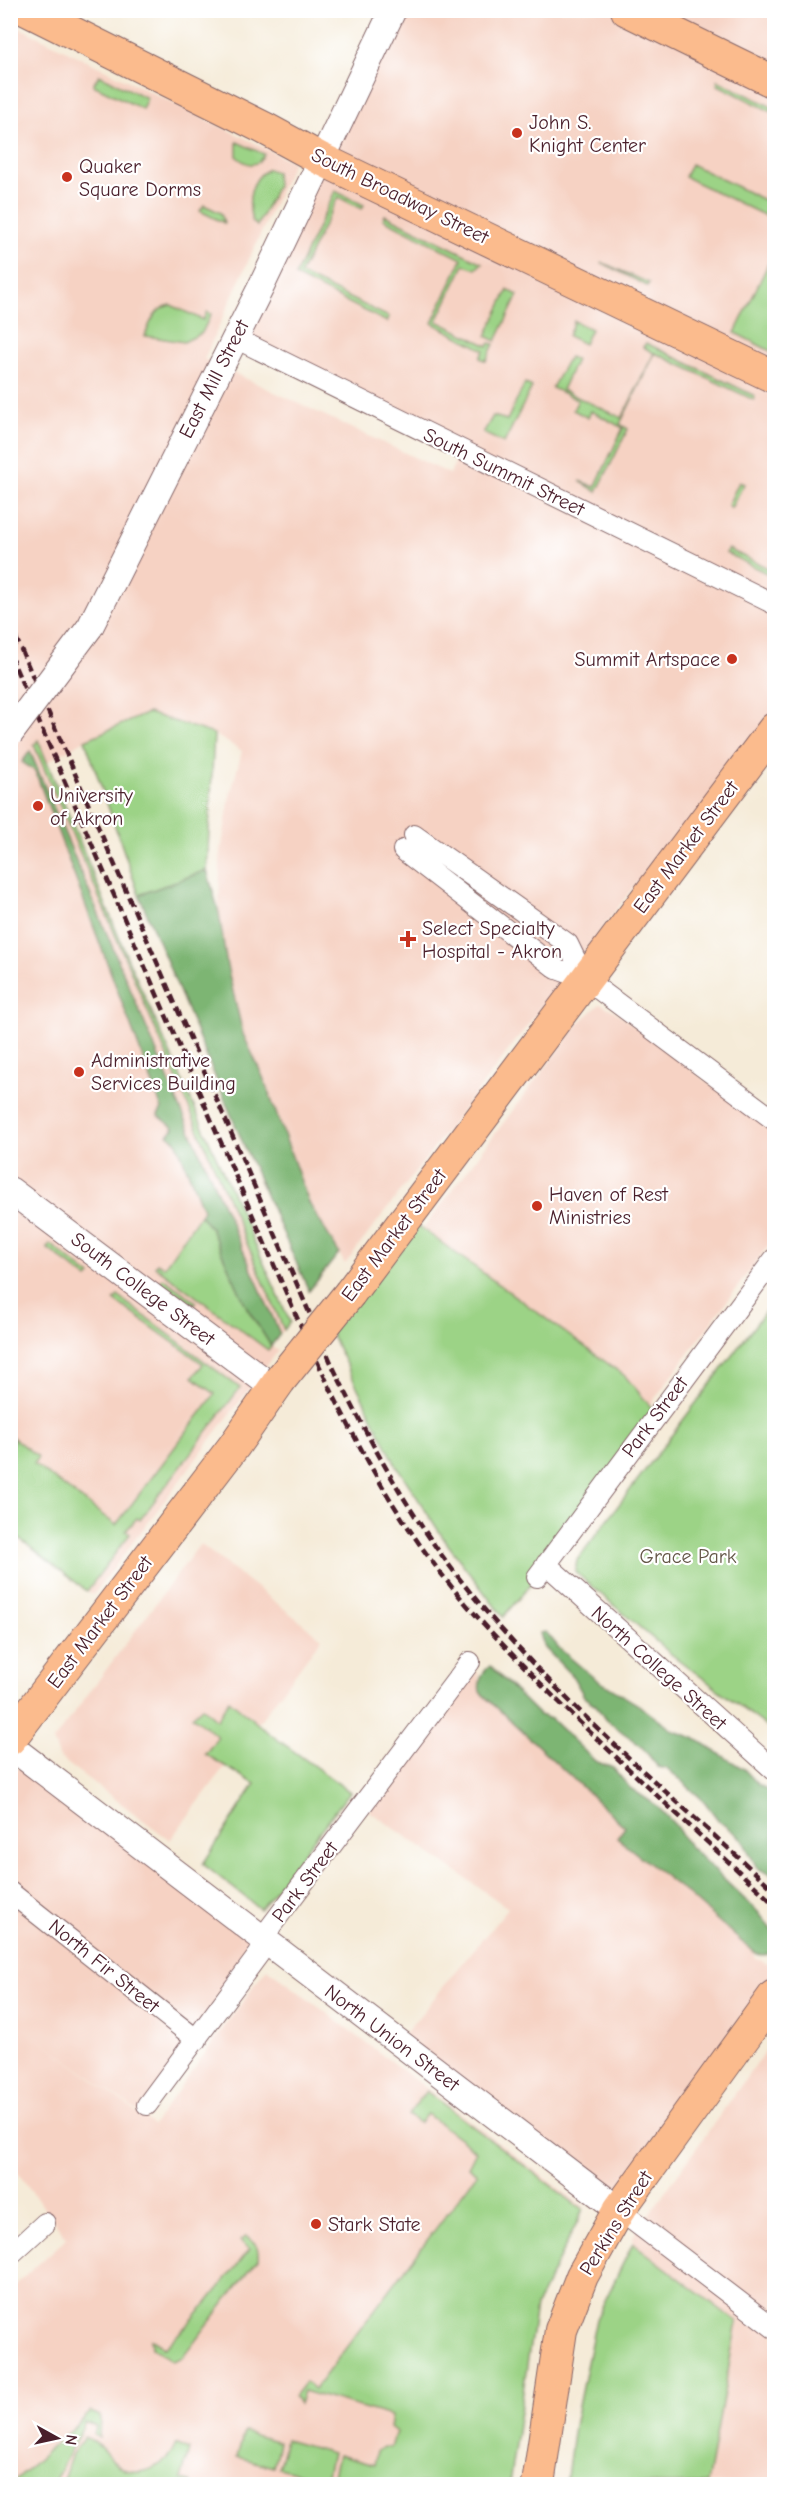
<svg xmlns="http://www.w3.org/2000/svg" width="785" height="2495" font-family="'Comic Neue',sans-serif">
  <style>
    .built { fill: #f6d2c3 }
    .green { fill: #9cd386; stroke: #737958; stroke-width: 1.5 }
    .forest { fill: #7db573; stroke: #646a4f; stroke-width: 1.5 }
    .lines { fill: none; stroke-linecap: round; stroke-linejoin: round }
    .minor-casing { stroke: #866668; stroke-width: 22 }
    .tertiary-casing { stroke: #866668; stroke-width: 28 }
    .primary-casing { stroke: #866668; stroke-width: 34 }
    .minor { stroke: #fff; stroke-width: 20 }
    .tertiary { stroke: #fff; stroke-width: 26 }
    .primary { stroke: #fbbb8d; stroke-width: 32 }
    .rail { stroke: #4a1f2b; stroke-width: 4.5; stroke-dasharray: 9 4.5; stroke-linecap: butt }
    .tertiary-bridge-casing { stroke: #866668; stroke-width: 28; stroke-linecap: butt }
    .primary-bridge-casing { stroke: #866668; stroke-width: 34; stroke-linecap: butt }
    .tertiary-bridge { stroke: #fff; stroke-width: 26 }
    .primary-bridge { stroke: #fbbb8d; stroke-width: 32 }
    .poi-dot { fill: #c8321e; stroke: #fff; stroke-width: 2 }
    .labels { text-anchor: middle; dominant-baseline: central; stroke-width: 4.5; stroke-linejoin: round; paint-order: stroke }
    .poi-label { font-size: 20px; fill: #4a1f2b; stroke: #fff; text-anchor: start }
    .street-label { font-size: 20px; fill: #4a1f2b; stroke: #fff }
    .park-label { font-size: 20px; fill: #635546; stroke: #fff }
  </style>
  <rect width="100%" height="100%" fill="#fff"/>
  <filter id="ink" filterUnits="userSpaceOnUse"><feTurbulence type="fractalNoise" baseFrequency=".0167" numOctaves="2"/><feDisplacementMap in="SourceGraphic" scale="12" xChannelSelector="R" yChannelSelector="G"/><feConvolveMatrix kernelMatrix="1 2 1 2 8 2 1 2 1" color-interpolation-filters="sRGB"/></filter>
  <filter id="wash" filterUnits="userSpaceOnUse"><feTurbulence type="fractalNoise" baseFrequency=".008" numOctaves="4" result="noise"/><feDisplacementMap in="SourceGraphic" scale="24" xChannelSelector="R" yChannelSelector="G"/><feGaussianBlur stdDeviation="1.35" result="paint"/><feColorMatrix in="noise" values="0 0 0 0 0 0 0 0 0 0 0 0 0 0 0 0 0 1.4 0 .05"/><feComposite in="paint" operator="in"/></filter>
  <g filter="url(#wash)">
    <rect width="100%" height="100%" fill="#f5ebd8"/>
    <path class="built" d="M393 11H627L774 82V377L321 159Z
      M662 11H774V66Z
      M10 23 293 162 204 359 450 474 458 456 774 609V720L678 851 665 846 345 1264 309 1203 263 1077 243 1034 227 966 219 913 220 857 230 796 242 751 207 730 85 740 47 762 128 959 290 1322 271 1346 278 1351 93 1595 11 1532 10 1446 13 1442 10 1440Z
      M322 163 774 380V602L236 338Z
      M600 1004 613 1010 774 1133V1238L650 1405 625 1376 423 1229 579 1023Z
      M200 1544 322 1638 170 1840 60 1758 53 1741Z
      M478 1671 480 1692 625 1828 617 1838 690 1896 752 1951 756 1958 774 1968V1982L620 2202 403 2036 508 1908 365 1808Z
      M31 1768 260 1943 147 2119 20 2025 153 2125 267 1968 584 2207 536 2306 509 2484H11V2289L67 2238 17 2172 11 2169 10 1774 17 1769Z
      M774 2039V2484H707L737 2322 633 2243V2237Z"/>
    <path class="green" d="M99 75 147 98 142 109 93 85Z
      M717 80 774 108V113L718 85Z
      M237 142 264 154C257 168 248 166 237 157Z
      M691 164 768 202 774 192V220L685 177Z
      M268 169 276 172 277 186 257 226 252 221C247 202 249 180 268 169Z
      M335 191 364 205 362 209 338 197 300 274 389 317 387 322 295 276Z
      M204 205 221 213 224 223 200 211Z
      M385 215 482 263 476 269 464 265 437 321 488 346 490 343 494 344 486 361 480 358 484 350 432 323 462 259 383 219Z
      M774 252V353L735 333Z
      M601 262 649 283 647 286Z
      M508 290 518 295 496 341 486 336Z
      M171 305 203 320 207 312 211 314 202 333 184 342 145 336C150 322 156 307 171 305Z
      M574 321 591 329 584 344 568 336Z
      M646 343 755 396 754 400 655 353 620 424 628 429 597 492 580 481 595 487 623 428 591 411 588 418 573 410 578 400 552 388 569 357 576 360 562 390 622 418 654 353 643 347Z
      M525 383 532 387 504 443 483 433 493 416 507 420Z
      M739 482 744 484 731 508 728 505Z
      M728 549 774 571V577L726 553Z
      M148 713 214 734 207 870 139 895 85 740Z
      M38 740 128 959 290 1322 284 1330 34 745Z
      M200 1215 211 1229 247 1308 271 1346 268 1350 155 1266 157 1263 164 1267Z
      M406 1217 625 1376 657 1414 537 1577 503 1617 446 1542 396 1465 326 1324Z
      M50 1244 91 1276 88 1279 47 1248Z
      M163 1278 196 1302 194 1305 160 1282Z
      M118 1296 240 1388 140 1520 137 1518 126 1531 130 1534 87 1591 11 1532 10 1446 13 1442 11 1436 38 1457 34 1464 116 1525 215 1394 193 1377 203 1364 114 1300Z
      M774 1300V1732L671 1654 575 1572 577 1560Z
      M229 1700 270 1734 350 1792 260 1909 203 1864 255 1784 205 1754 218 1737 192 1716 202 1707 217 1720Z
      M426 2091 583 2210 536 2306 509 2484H331L338 2455 374 2465 377 2451 384 2447 391 2448 396 2432 390 2427 392 2416 303 2391 299 2404 294 2396 305 2382 315 2389 477 2174 468 2167 476 2151 427 2114 419 2123 408 2115Z
      M246 2237C257 2243 259 2247 258 2259L183 2357 173 2361 152 2347 151 2339 165 2348 204 2307 250 2249 240 2241Z
      M633 2243 737 2322 707 2484H566L574 2426 596 2319Z
      M91 2412 100 2416 99 2438 94 2434 96 2427 85 2422 53 2484H11Z
      M244 2432 279 2442 273 2467 237 2457Z
      M84 2437C110 2444 116 2487 155 2467 167 2461 171 2456 176 2444L189 2450 181 2480 191 2482V2484H78L63 2480 72 2454Z
      M286 2440 332 2453 326 2480 278 2468Z"/>
    <path class="forest" d="M30 751 179 1105 280 1334 271 1346 247 1308 211 1229 200 1215 203 1210 176 1141 168 1135 174 1128 158 1115 162 1109 35 771 22 762Z
      M207 870 219 913 227 966 243 1034 263 1077 309 1203 339 1253 309 1291 245 1148 139 895Z
      M546 1632 560 1649 594 1678 637 1704 674 1731 694 1738 744 1769 759 1785 774 1793V1876L757 1868 742 1839 719 1821 704 1801 668 1769 658 1767 642 1747 617 1728 604 1718 596 1705 585 1698 573 1677 544 1647 540 1633Z
      M490 1666 539 1715 551 1719 595 1761 613 1768 630 1788 656 1805 676 1826 688 1845 758 1912 774 1933V1951C766 1956 760 1956 752 1951L690 1896 617 1838 625 1827 480 1692C478 1681 481 1673 490 1666Z"/>
  </g>
  <g filter="url(#ink)">
    <g class="lines">
      <defs>
        <path id="minor" d="M235 338 774 604
          M414 835 568 944 585 979
          M403 850 557 969 585 979 774 1120
          M546 1564 774 1770
          M537 1577 774 1259
          M10 1892 197 2040
          M147 2105 259 1954 271 1926 470 1662
          M619 2210 774 2328
          M10 2255 45 2223"/>
        <path id="tertiary" d="M90 627 260 289 393 10
          M10 1190 274 1388
          M10 1746 619 2210"/>
        <path id="primary" d="M27 10 264 128 321 159 774 377
          M627 10 774 82
          M350 1293 774 729
          M10 1739 234 1446 280 1380
          M538 2484 561 2330 582 2276 619 2210 774 1996"/>
      </defs>
      <use href="#minor" class="minor-casing"/>
      <use href="#tertiary" class="tertiary-casing"/>
      <use href="#primary" class="primary-casing"/>
      <use href="#minor" class="minor"/>
      <use href="#tertiary" class="tertiary"/>
      <use href="#primary" class="primary"/>
      <path class="rail" d="M10 624 332 1365C367 1436 404 1506 452 1569 541 1687 666 1790 774 1890
        M10 655 294 1311C334 1399 376 1487 434 1564 470 1613 514 1656 556 1699 627 1769 701 1836 774 1904"/>
      <defs>
        <path id="tertiary-bridge" d="M10 734 90 627"/>
        <path id="primary-bridge" d="M280 1380 350 1293"/>
      </defs>
      <use href="#tertiary-bridge" class="tertiary-bridge-casing"/>
      <use href="#primary-bridge" class="primary-bridge-casing"/>
      <use href="#tertiary-bridge" class="tertiary-bridge"/>
      <use href="#primary-bridge" class="primary-bridge"/>
    </g>
  </g>
  <g class="poi-dot">
    <circle cx="517" cy="133" r="6"/>
    <circle cx="67" cy="177" r="6"/>
    <circle cx="732" cy="659" r="6"/>
    <circle cx="38" cy="806" r="6"/>
    <path d="M405 930h6v6h6v6h-6v6h-6v-6h-6v-6h6z"/>
    <circle cx="79" cy="1072" r="6"/>
    <circle cx="537" cy="1206" r="6"/>
    <circle cx="316" cy="2224" r="6"/>
  </g>
  <g class="labels">
    <g class="poi-label">
      <text x="529" y="122">John S.<tspan x="529" dy="23">Knight Center</tspan></text>
      <text x="79" y="166">Quaker<tspan x="79" dy="23">Square Dorms</tspan></text>
      <text x="720" y="659" text-anchor="end">Summit Artspace</text>
      <text x="50" y="795">University<tspan x="50" dy="23">of Akron</tspan></text>
      <text x="422" y="928">Select Specialty<tspan x="422" dy="23">Hospital - Akron</tspan></text>
      <text x="91" y="1060">Administrative<tspan x="91" dy="23">Services Building</tspan></text>
      <text x="549" y="1194">Haven of Rest<tspan x="549" dy="23">Ministries</tspan></text>
      <text x="328" y="2224">Stark State</text>
    </g>
    <g class="street-label">
      <text transform="translate(400 196) rotate(26)">South Broadway Street</text>
      <text transform="translate(214 379) rotate(-63)">East Mill Street</text>
      <text transform="translate(504 472) rotate(26)">South Summit Street</text>
      <text transform="translate(686 847) rotate(-53)">East Market Street</text>
      <text transform="translate(394 1235) rotate(-53)">East Market Street</text>
      <text transform="translate(143 1289) rotate(37)">South College Street</text>
      <text transform="translate(655 1417) rotate(-53)">Park Street</text>
      <text transform="translate(100 1622) rotate(-53)">East Market Street</text>
      <text transform="translate(659 1668) rotate(42)">North College Street</text>
      <text transform="translate(305 1882) rotate(-53)">Park Street</text>
      <text transform="translate(104 1966) rotate(39)">North Fir Street</text>
      <text transform="translate(392 2038) rotate(37)">North Union Street</text>
      <text transform="translate(616 2223) rotate(-58)">Perkins Street</text>
    </g>
    <g class="park-label">
      <text x="688" y="1556">Grace Park</text>
    </g>
  </g>
  <rect width="785" height="2495" fill="none" stroke="#fff" stroke-width="36"/>
  <g transform="translate(57 2438) rotate(98)" stroke="#ffffff" stroke-width="4.5" paint-order="stroke">
  <path d="M0-4.5L10 22L0 15L-10 22Z" fill="#4a1f2b"/>
  <text y="-9" font-size="16" font-weight="bold" text-anchor="middle" fill="#4a1f2b">N</text>
  </g>
</svg>
